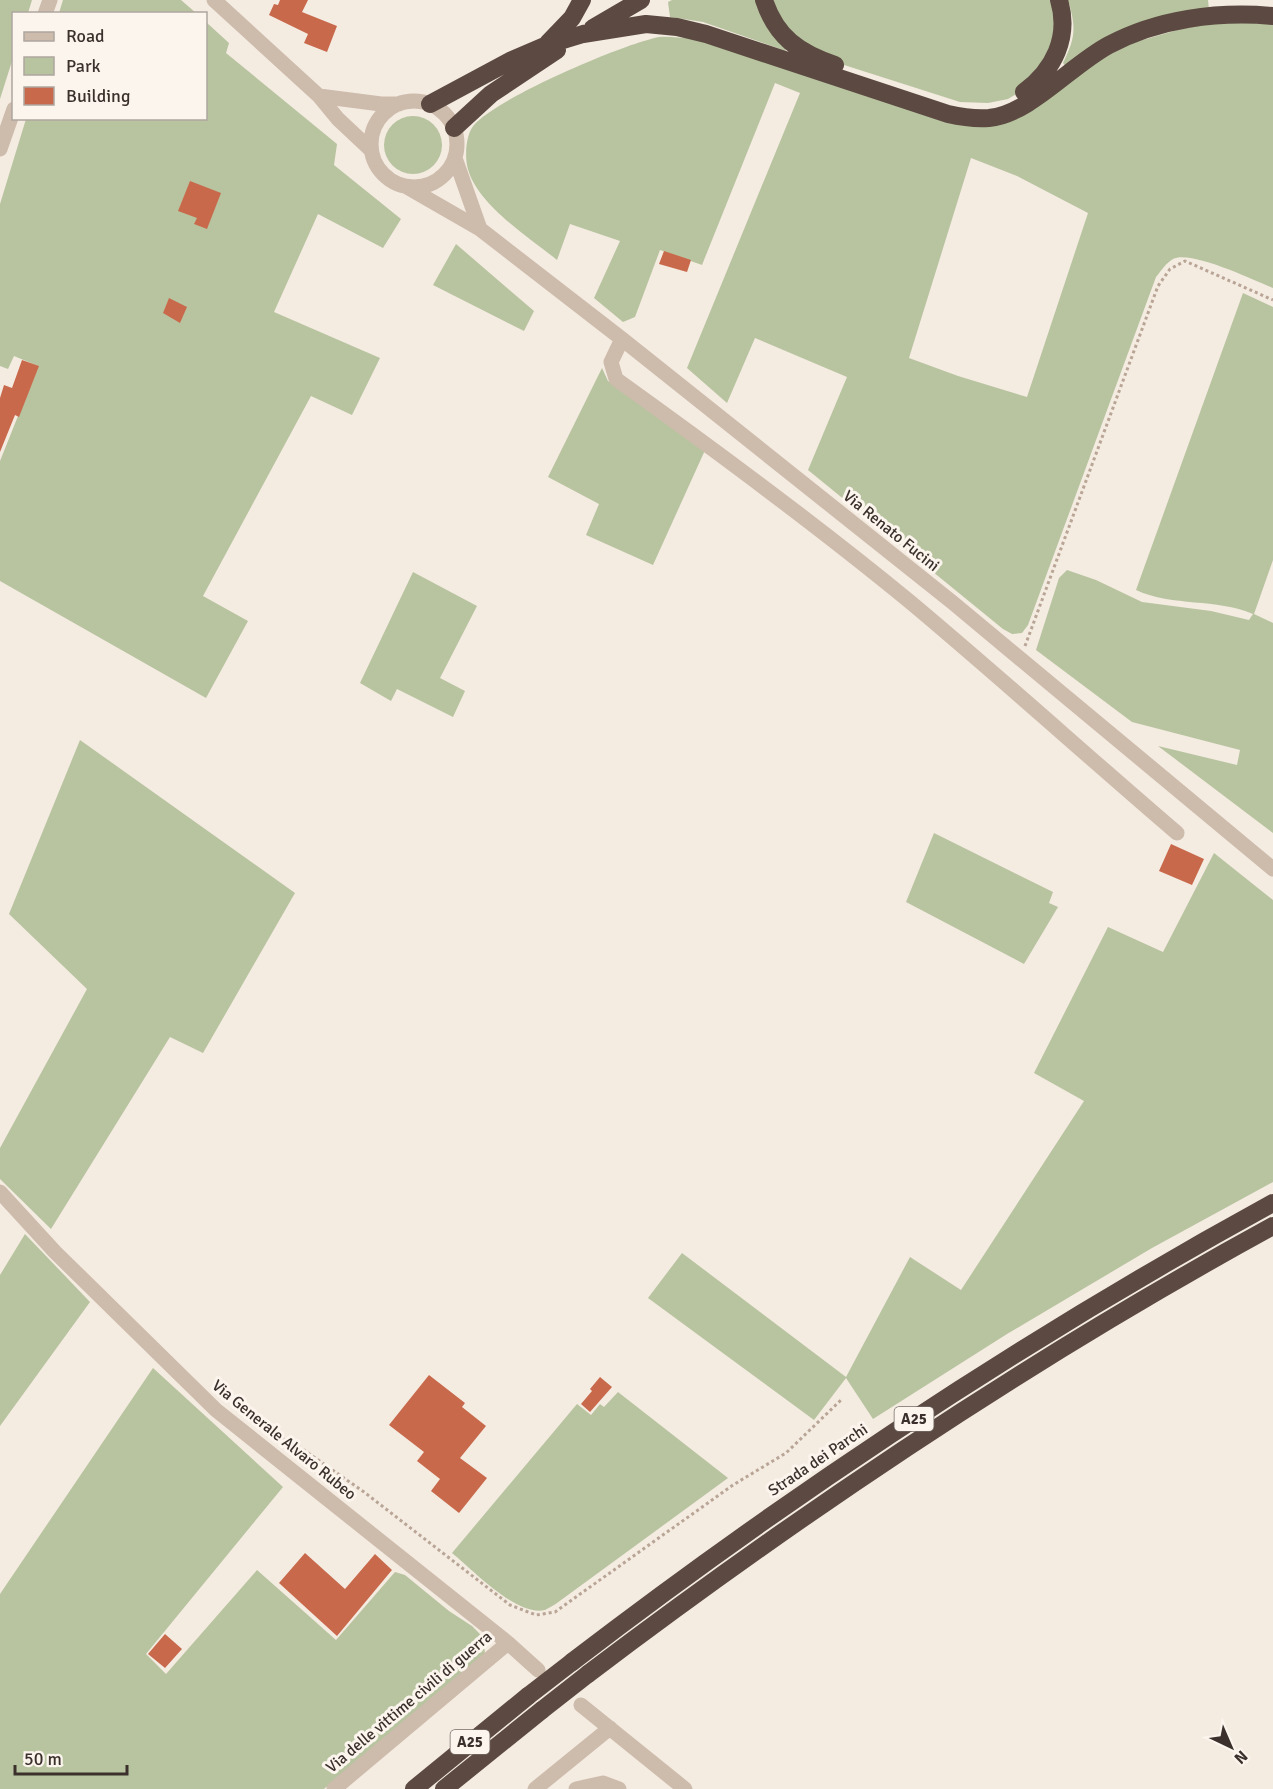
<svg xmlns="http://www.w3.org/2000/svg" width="1273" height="1789" font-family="Signika,sans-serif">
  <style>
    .green { fill: #b8c4a0; fill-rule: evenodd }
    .building { fill: #c8694b }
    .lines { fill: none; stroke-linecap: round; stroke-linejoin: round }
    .path { stroke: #b9a596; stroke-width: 3; stroke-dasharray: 3 3; stroke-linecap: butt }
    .minor { stroke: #cdbbac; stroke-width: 15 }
    .highway { stroke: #5c4a42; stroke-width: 18 }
    .highway-bridge { stroke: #5c4a42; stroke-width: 18 }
    .labels { text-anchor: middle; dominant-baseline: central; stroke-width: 6; stroke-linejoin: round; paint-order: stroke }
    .shield { fill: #fbf5ee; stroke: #756b66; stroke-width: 1.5 }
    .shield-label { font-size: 15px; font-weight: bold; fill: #3b302b }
    .street-label { font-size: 16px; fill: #3b302b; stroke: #fbf5ee }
  </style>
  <rect width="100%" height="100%" fill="#f4ebe1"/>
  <path class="green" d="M0 0H32L28 13 14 14 13 58 0 99Z
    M63 0H181L196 13H59Z
    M672 0H761L786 51 703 22 670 17 668 2Z
    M773 0H1055L1056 43 1025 89 1008 99 988 103 960 102 841 64 813 50 784 27Z
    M1068 0H1208L1209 9 1066 67 1063 63C1076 37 1076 27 1068 0Z
    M206 22 229 43 226 53 337 144 334 165 401 219 383 248 318 214 274 312 380 358 352 415 311 396 203 596 248 621 206 698 0 581V461L38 366 14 356 8 369 0 366V204L26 119 206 118Z
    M1244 22 1273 23V288C1253 280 1191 250 1173 259 1166 263 1161 271 1156 277L1028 625 1022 633 1012 634 1003 629 808 470 847 377 755 338 727 403 687 368 800 93 775 83 702 265 660 250 635 317 623 322 594 298 620 241 570 224 557 260C529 237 474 203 467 165 465 154 466 134 474 125 497 98 623 44 659 37 669 36 681 38 691 38L965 124 1081 70 1132 43 1195 25ZM971 158 1017 176 1088 213 1027 397 958 376 909 358Z
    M384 145a29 29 0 1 1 58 0a29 29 0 1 1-58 0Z
    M456 244 534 311 524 331 433 285Z
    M1243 293 1273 307V560L1254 614 1273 623V833L1158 746 1237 765 1240 750 1132 722 1036 650 1059 578 1067 570 1096 580 1142 602 1211 611 1249 620 1253 614C1216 598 1173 607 1136 590Z
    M602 368 608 381 706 448 653 565 586 535 599 504 548 477Z
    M413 572 477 606 440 678 465 691 453 717 397 689 391 701 360 683Z
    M80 740 295 893 203 1053 170 1037 51 1229 0 1179V1148L87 989 9 914Z
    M934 833 1053 892 1049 903 1058 907 1024 964 906 902Z
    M1214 853 1273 900V1182L1152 1248 1007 1334 873 1419 846 1378 814 1420 648 1298 682 1253 846 1377 910 1257 961 1290 1084 1101 1034 1073 1108 927 1163 952Z
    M25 1234 90 1302 0 1426V1275Z
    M153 1368 283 1487 146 1654 166 1674 257 1570 336 1640 395 1572 405 1575 449 1611 472 1626 483 1637 485 1654 324 1789H0V1594Z
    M618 1392 728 1478 557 1603C554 1605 549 1608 545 1610 517 1617 473 1570 452 1553L577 1404 591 1415 600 1404 604 1407Z"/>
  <path class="building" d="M280 0H308L302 12 337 26 327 52 304 43 308 34 269 15 274 4 278 5Z
    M190 181 221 193 207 229 194 224 197 218 178 211Z
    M664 251 691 260 687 272 659 264Z
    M169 298 187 307 180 323 163 313Z
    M22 360 39 366 19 417 15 415 0 452V398L4 385 12 388Z
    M1171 844 1204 859 1192 885 1159 871Z
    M429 1375 465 1403 462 1407 486 1426 460 1458 487 1478 459 1513 431 1491 440 1479 417 1461 424 1452 389 1425Z
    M600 1377 612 1387 590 1412 581 1404 592 1391 590 1389Z
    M305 1553 345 1589 375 1554 392 1570 337 1636 279 1583Z
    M165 1634 182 1649 165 1668 148 1654Z"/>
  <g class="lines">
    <path class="path" d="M1025 646 1158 286 1170 269 1185 261 1273 300
      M276 1440 288 1439 364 1492 510 1605 536 1615 555 1612 733 1485 786 1453 842 1399"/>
    <path class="minor" d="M214 0 319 96 338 119 371 150
      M45 14 50 0
      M319 96 381 104H399
      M371 144a43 43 0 1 1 86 0a43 43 0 1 1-86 0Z
      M0 149 14 109
      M455 158 480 229
      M407 187 480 229 622 339 952 602 1273 869
      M622 339 611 362 616 379C715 450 814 523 909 601 1000 677 1087 756 1177 833
      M0 1192 55 1252 216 1410 508 1643 538 1670
      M581 1705 685 1789
      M334 1789 508 1643
      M535 1789 610 1728
      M576 1789 603 1783 619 1789"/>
    <path class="highway" d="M764 0C776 37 799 53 835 65
      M593 28 641 0
      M548 43 572 18 582 0
      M1024 92C1054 70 1070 37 1059 0
      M430 104 512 60 547 45 583 34 646 24 677 27 706 34 948 114C961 117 975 119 989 118 1030 114 1071 65 1109 45 1158 19 1217 11 1273 16
      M454 128 491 94 557 50
      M572 1662C794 1492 1028 1337 1273 1203
      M588 1674C806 1509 1033 1357 1273 1226
      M414 1789 528 1696
      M444 1789 542 1710"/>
    <path class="highway-bridge" d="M528 1696 572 1662
      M542 1710 588 1674"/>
  </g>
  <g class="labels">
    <g class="shield">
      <rect x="894.5" y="1407" width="39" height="24" rx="4.5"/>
      <rect x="450.5" y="1730" width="39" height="24" rx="4.5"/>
    </g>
    <g class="shield-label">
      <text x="914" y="1419">A25</text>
      <text x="470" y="1742">A25</text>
    </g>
    <g class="street-label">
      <text transform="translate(891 531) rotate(39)">Via Renato Fucini</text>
      <text transform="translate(284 1440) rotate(39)">Via Generale Alvaro Rubeo</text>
      <text transform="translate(818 1460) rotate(-34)">Strada dei Parchi</text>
      <text transform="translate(409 1702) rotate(-40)">Via delle vittime civili di guerra</text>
    </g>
  </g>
  <rect x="12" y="12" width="195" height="108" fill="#fbf5ee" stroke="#aea6a0" stroke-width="1.5"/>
  <rect x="24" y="32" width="30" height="9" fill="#cdbbac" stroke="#aea6a0" stroke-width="1.5"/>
  <text x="66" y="42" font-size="18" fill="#3b302b">Road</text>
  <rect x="24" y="57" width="30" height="18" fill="#b8c4a0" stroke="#aea6a0" stroke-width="1.5"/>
  <text x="66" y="72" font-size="18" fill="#3b302b">Park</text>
  <rect x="24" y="87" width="30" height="18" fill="#c8694b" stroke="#aea6a0" stroke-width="1.5"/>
  <text x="66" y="102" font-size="18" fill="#3b302b">Building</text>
  <g transform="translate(1231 1747) rotate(136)" stroke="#fbf5ee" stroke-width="4.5" paint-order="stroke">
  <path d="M0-4.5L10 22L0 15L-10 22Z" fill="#3b302b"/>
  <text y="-9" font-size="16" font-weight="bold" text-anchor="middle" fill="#3b302b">N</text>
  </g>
  <path d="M15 1765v9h112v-9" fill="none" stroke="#3b302b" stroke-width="3"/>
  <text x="24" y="1765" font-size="18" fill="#3b302b" stroke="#fbf5ee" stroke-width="4.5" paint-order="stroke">50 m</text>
</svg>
